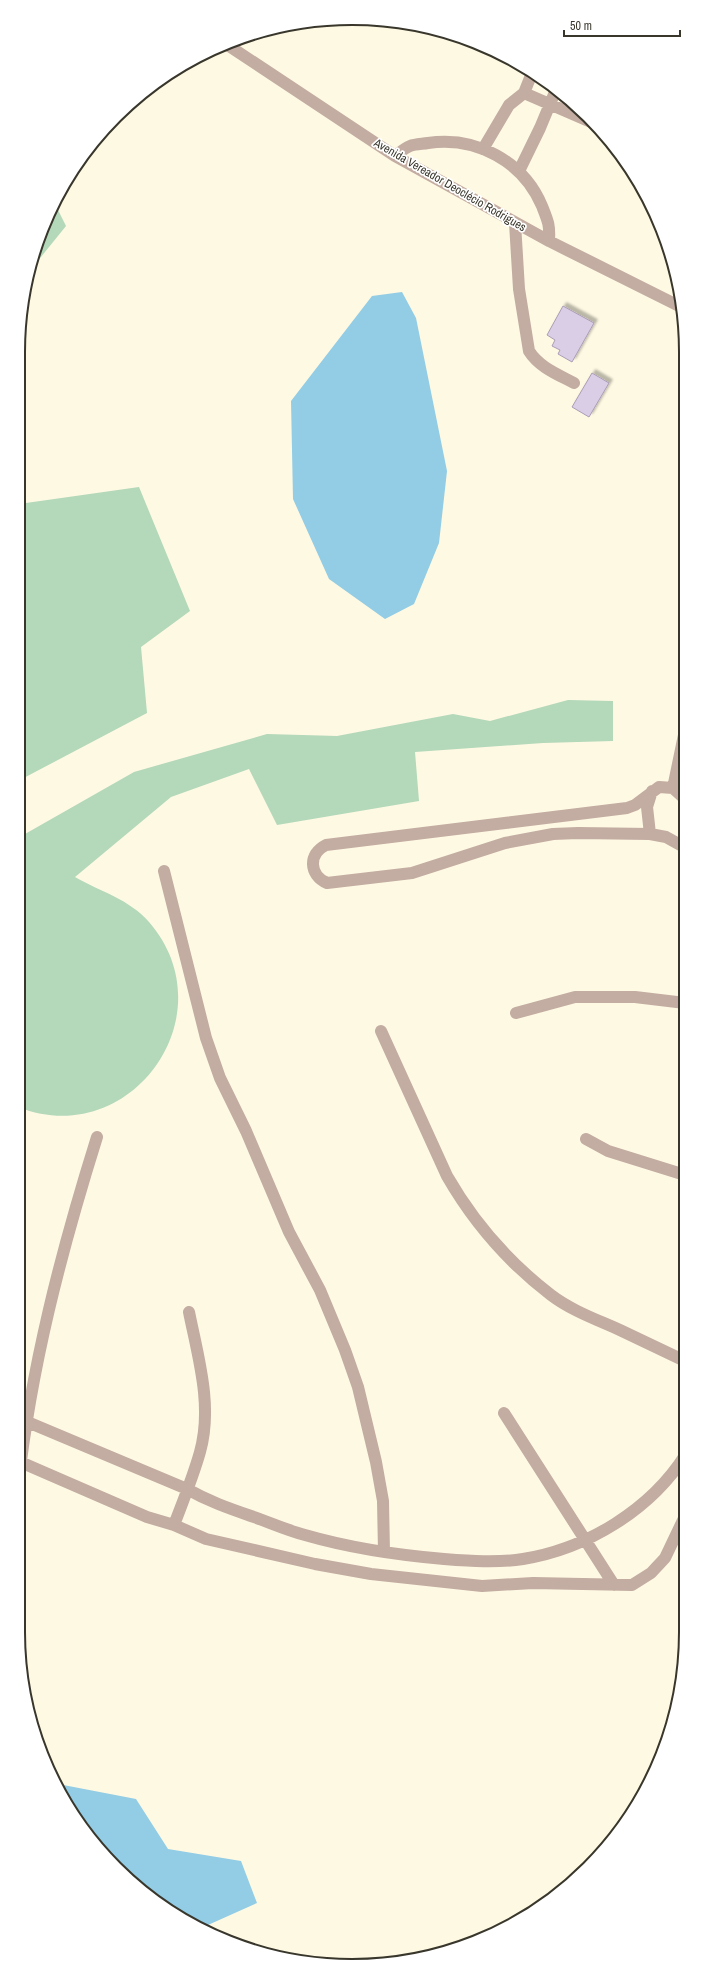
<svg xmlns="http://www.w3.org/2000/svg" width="704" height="1984" font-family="'Archivo Narrow',sans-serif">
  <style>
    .green { fill: #b3d8ba }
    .water { fill: #92cce5 }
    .building { fill: #dacde6; stroke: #aa9db5; filter: url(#shadow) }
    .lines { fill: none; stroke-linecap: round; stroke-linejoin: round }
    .minor { stroke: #c3aca2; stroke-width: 12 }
    .labels { text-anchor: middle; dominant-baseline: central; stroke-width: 3.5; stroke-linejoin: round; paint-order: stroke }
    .street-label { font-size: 12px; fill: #39372c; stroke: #fff }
    .rim { fill: none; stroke: #39372c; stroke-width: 2 }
  </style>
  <defs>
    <filter id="shadow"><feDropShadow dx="3.5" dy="-3.5" stdDeviation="1" flood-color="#0004"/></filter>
  </defs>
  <rect width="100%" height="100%" fill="#fef9e3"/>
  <path class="green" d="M54 202 66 226 28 273 29 266Z
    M139 487 190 611 141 647 147 713 18 781V507L26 503Z
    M568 700 613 701V741L543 743 415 752 419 801 277 825 249 769 171 797 75 877C101 892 129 899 149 922 229 1014 131 1152 18 1107V838L134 772 267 734 337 736 453 714 490 721Z"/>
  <path class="water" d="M402 292 416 318 447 471 439 543 414 604 385 619 329 579 293 499 291 401 372 296Z
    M58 1784 136 1799 168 1849 241 1861 257 1903 199 1929 148 1897 101 1852Z"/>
  <path class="building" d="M563 306 594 323 572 362 558 354 560 350 552 346 555 340 547 335Z
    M592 373 609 383 589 417 572 407Z"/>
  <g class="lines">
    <path class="minor" d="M226 44 395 156 549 241 683 308
      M524 93 591 122
      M483 149 509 105 524 93 532 73
      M395 156C399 153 405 148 410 146 415 144 422 144 428 143 476 136 523 161 542 206 548 221 550 225 549 241
      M519 171 540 128 555 92
      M515 223 519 289 529 351C539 367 557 374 574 383
      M673 788 684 735
      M684 798 673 788 659 787 635 805 627 808 326 845C308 854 309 875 327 883L412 873 505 843 553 834 578 833 650 834 666 837 684 847
      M650 834 647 807 652 791
      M164 871 206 1038 220 1078 246 1131 289 1232 320 1290 345 1350 358 1387 376 1462 383 1501 384 1552
      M516 1013 575 997H635L685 1003
      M381 1031 447 1176C474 1223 508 1262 551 1295 572 1311 598 1320 622 1331 643 1341 664 1351 685 1361
      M586 1139 608 1151 685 1175
      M504 1413 614 1585
      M18 1418 187 1489C208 1501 228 1508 251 1516 269 1522 286 1530 305 1535 350 1548 397 1555 444 1559 470 1561 497 1563 523 1559 586 1549 651 1510 686 1454
      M18 1461 147 1517 174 1525 206 1539 315 1564 371 1574 482 1586 533 1583 632 1585 651 1573 665 1558 686 1514
      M18 1486C31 1367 61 1252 97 1137
      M174 1525C183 1501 193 1477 200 1452 213 1406 198 1357 189 1312"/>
  </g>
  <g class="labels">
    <g class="street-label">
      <text transform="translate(450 185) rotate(30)">Avenida Vereador Deoclécio Rodrigues</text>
    </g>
  </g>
  <path d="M0 0H704V1984H0ZM352 25H352A327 327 0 0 1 679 352V1632A327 327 0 0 1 352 1959H352A327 327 0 0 1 25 1632V352A327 327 0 0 1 352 25Z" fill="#fff" fill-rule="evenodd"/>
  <path class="rim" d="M352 25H352A327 327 0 0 1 679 352V1632A327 327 0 0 1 352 1959H352A327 327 0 0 1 25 1632V352A327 327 0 0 1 352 25Z"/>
  <path d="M564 30v6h116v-6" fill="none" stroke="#39372c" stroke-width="2"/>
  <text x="570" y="30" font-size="12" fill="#39372c" stroke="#ffffff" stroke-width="3" paint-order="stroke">50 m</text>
</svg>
